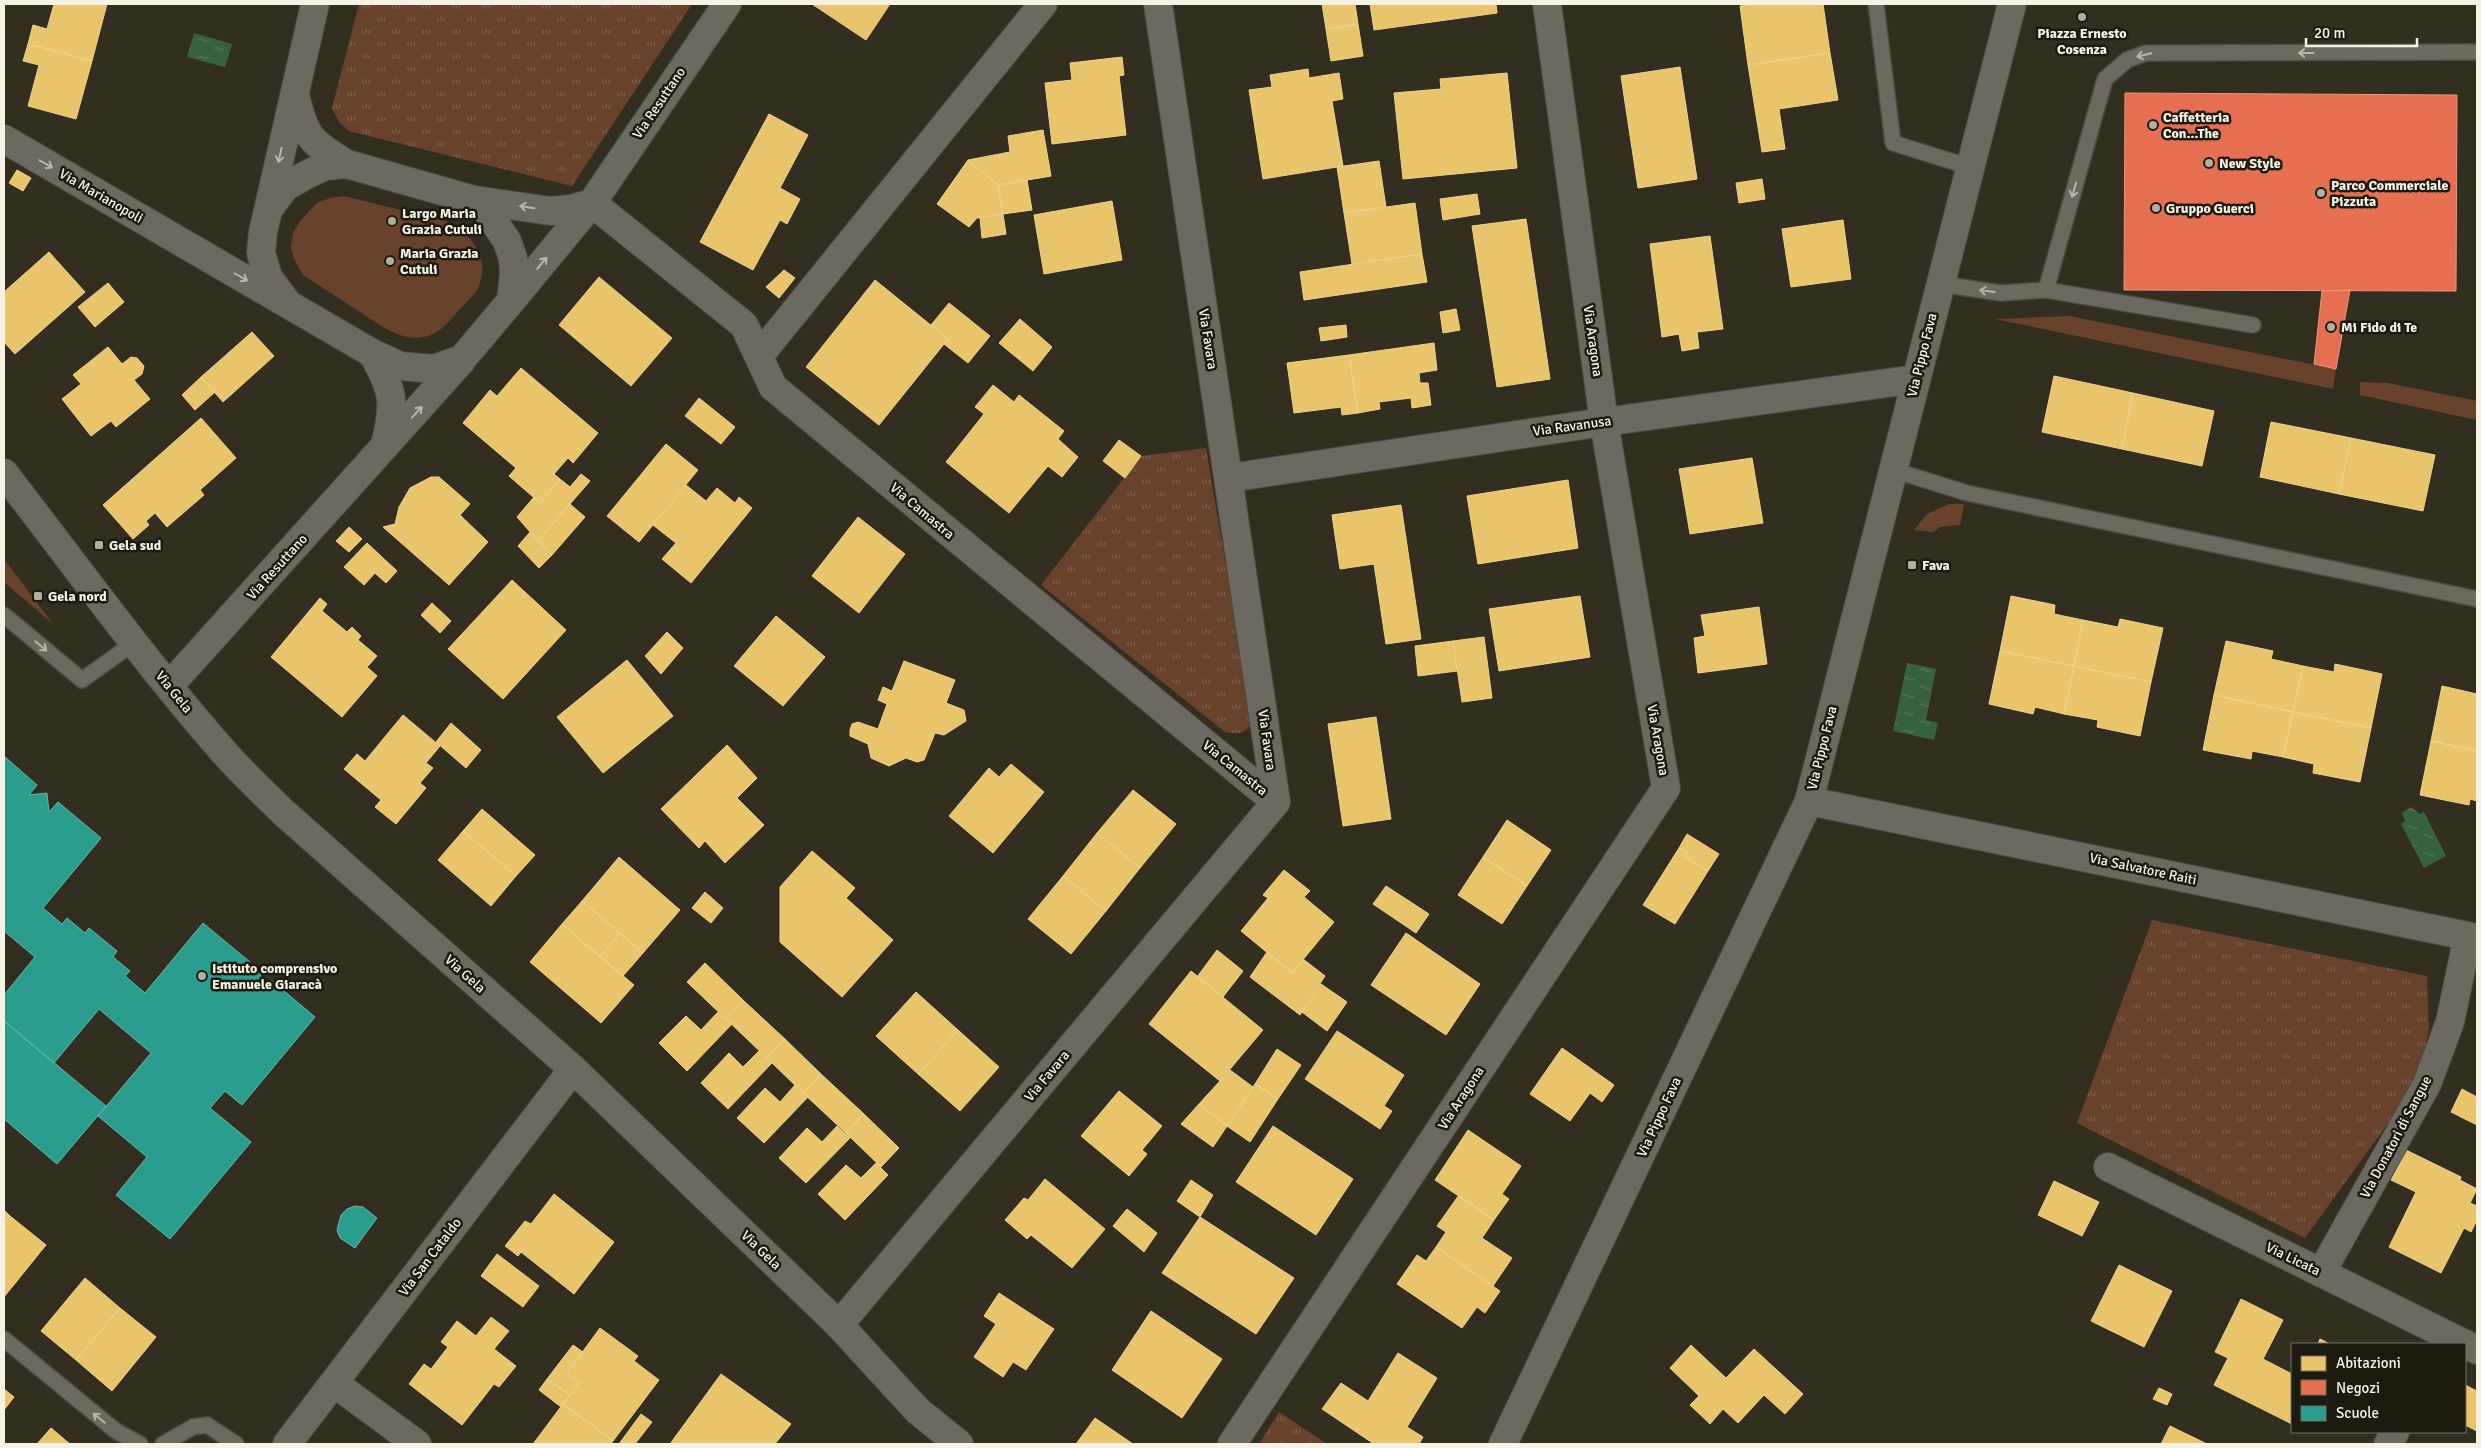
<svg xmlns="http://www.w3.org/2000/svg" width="2481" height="1448" font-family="Signika,sans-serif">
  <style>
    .grass { fill: url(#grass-tufts) }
    .garden { fill: #68422d }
    .water { fill: url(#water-ripples) }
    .homes { fill: #e9c46a; stroke: #edd28f }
    .shops { fill: #e76f51; stroke: #ec977d }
    .schools { fill: #2a9d8f; stroke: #67b7a9 }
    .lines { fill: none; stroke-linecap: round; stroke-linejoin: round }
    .service-casing { stroke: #4d4b3f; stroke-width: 18 }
    .minor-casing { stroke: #4d4b3f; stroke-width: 30 }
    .tertiary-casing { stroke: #4d4b3f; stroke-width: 30 }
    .service { stroke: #6c6a60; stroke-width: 15 }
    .minor { stroke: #6c6a60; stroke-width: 28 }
    .tertiary { stroke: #6c6a60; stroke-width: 28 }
    .oneway { stroke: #b8b5a9 }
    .poi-dot { fill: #b1aea0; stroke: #1d1b10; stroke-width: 2 }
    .labels { text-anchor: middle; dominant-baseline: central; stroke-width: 5; stroke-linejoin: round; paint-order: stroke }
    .poi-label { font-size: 14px; font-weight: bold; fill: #f6f3e5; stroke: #1d1b10; text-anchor: start }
    .street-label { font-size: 14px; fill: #f6f3e5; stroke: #1d1b10 }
  </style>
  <defs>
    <pattern id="grass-tufts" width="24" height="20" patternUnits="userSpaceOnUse" patternTransform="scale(1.25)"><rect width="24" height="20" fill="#68422d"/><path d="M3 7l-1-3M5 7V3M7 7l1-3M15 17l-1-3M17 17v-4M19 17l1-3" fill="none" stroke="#7e5e4b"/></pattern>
    <pattern id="water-ripples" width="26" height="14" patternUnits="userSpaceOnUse" patternTransform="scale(1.25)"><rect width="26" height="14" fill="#376242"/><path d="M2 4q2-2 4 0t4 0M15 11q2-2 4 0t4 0" fill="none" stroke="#55795d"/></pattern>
  </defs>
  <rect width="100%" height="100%" fill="#322f21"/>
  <path class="grass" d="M359 4H692L572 186 349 131 339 122 332 108Z
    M1206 448 1252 722C1245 735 1238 734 1225 732L1041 585 1141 456Z
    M2152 920 2427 976 2429 1029 2418 1082 2305 1238 2077 1123Z
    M1279 1412 1327 1444H1259Z"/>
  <path class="garden" d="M344 196 445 221C470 232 490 256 479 286 476 294 465 303 459 310 447 324 436 338 416 338 405 338 395 333 386 329L303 275 294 259 291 247 293 233 300 221 317 203 330 198Z
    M2069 316 2336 369 2333 389 1995 319Z
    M2360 382 2388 383 2477 401V420L2360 395Z
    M1949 504H1964L1960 525 1940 527 1933 532 1914 530 1927 514Z
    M4 559 53 624 4 582Z"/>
  <path class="water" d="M194 33 232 44 225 67 187 57Z
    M1907 663 1936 669 1926 720 1938 723 1934 740 1893 731Z
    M2411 807 2420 814 2424 812 2446 856 2424 868 2401 824 2405 821 2402 813Z"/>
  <path class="homes" d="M54 4H107L92 61 28 44 33 25 47 29Z
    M812 4H890L866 40Z
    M1322 4H1355L1358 24 1326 29Z
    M1370 4H1496L1497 13 1374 30Z
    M1755 4H1823L1830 53 1748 65 1740 6Z
    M1358 24 1363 56 1331 61 1326 29Z
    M28 44 92 61 76 119 28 106 39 65 23 61Z
    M1830 53 1838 100 1779 109 1785 149 1762 152 1748 65Z
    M1122 57 1124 75 1119 76 1126 135 1052 144 1045 83 1072 80 1070 63Z
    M1680 67 1697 179 1638 188 1621 76Z
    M1308 69 1309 78 1339 73 1343 99 1332 101 1343 166 1263 179 1249 90 1272 87 1270 75Z
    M1507 73 1517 168 1403 179 1394 93 1441 89 1440 79Z
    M769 114 808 135 780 188 800 199 787 224 780 220 753 270 700 242Z
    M1043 130 1051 176 998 185 968 160 1010 152 1008 136Z
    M968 160 998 185 1003 214 977 218 969 227 937 204Z
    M1379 161 1386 207 1344 213 1337 167Z
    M17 170 31 178 23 191 9 183Z
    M1762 179 1765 199 1739 203 1736 183Z
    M1027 180 1032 210 1003 214 998 185Z
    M1477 194 1480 214 1443 220 1440 199Z
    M1112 201 1122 260 1044 274 1034 215Z
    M1415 203 1422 254 1352 264 1344 213Z
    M1003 214 1006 234 982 238 980 218Z
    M1526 219 1550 379 1497 387 1472 226Z
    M1843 220 1851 279 1791 287 1782 229Z
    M1710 236 1723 329 1697 332 1699 348 1682 351 1679 334 1662 337 1650 244Z
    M49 252 85 292 15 354 4 342V292Z
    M1422 254 1427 282 1304 300 1300 272Z
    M784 270 795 278 779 298 766 287Z
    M599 277 672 338 631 386 559 325Z
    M875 280 948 339 879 425 806 367Z
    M108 283 124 302 95 327 78 307Z
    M949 303 990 336 968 363 944 344 948 339 931 325Z
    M1456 309 1460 330 1443 333 1440 312Z
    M1020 319 1052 347 1033 371 999 343Z
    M1346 325 1347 337 1321 341 1319 328Z
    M252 332 274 356 223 402 201 377Z
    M1434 343 1437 370 1419 373 1420 383H1428L1431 405 1412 408 1411 398 1379 402 1380 409 1358 413 1349 355Z
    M108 347 122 364 131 357 137 358 144 366 142 374 134 380 150 399 116 427 111 421 91 436 62 399 81 384 73 375Z
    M1349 355 1358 413 1342 415 1341 407 1294 413 1287 363Z
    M521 368 598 433 573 463 568 458 554 474 560 479 540 503 509 476 516 468 463 423 490 390 497 396Z
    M2054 376 2133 393 2122 449 2042 432Z
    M201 377 215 392 195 410 182 395Z
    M993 385 1014 402 1019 395 1064 431 1058 439 1078 457 1062 477 1048 466 1009 513 946 462 984 414 975 407Z
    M2133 393 2214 411 2202 466 2122 449Z
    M699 398 735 427 721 444 685 416Z
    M201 418 236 458 200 490 204 495 167 527 155 513 146 521 149 525 133 539 103 505Z
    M2271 422 2351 438 2339 494 2260 477Z
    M2351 438 2435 455 2423 511 2339 494Z
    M1119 440 1141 456 1125 478 1103 461Z
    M666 444 698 470 639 542 607 516Z
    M1752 458 1763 523 1690 534 1679 469Z
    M581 474 590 481 538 541 517 517 534 497 540 503 560 479 570 487Z
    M431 477H439L470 504 460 515 488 542 449 585 383 527 395 524 399 507 410 488Z
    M1568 480 1578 548 1478 564 1467 496Z
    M686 485 706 501 717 488 735 503 739 497 752 508 691 583 662 559 676 543 653 525Z
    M570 504 585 517 552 555 538 541Z
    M1401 505 1421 639 1386 644 1374 564 1340 569 1332 515Z
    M858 517 905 554 859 613 812 576Z
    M349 527 362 539 349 552 336 541Z
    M530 532 552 555 539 568 518 546Z
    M367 543 397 571 386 583 375 573 364 585 344 567Z
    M512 580 566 630 503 699 448 649Z
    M1580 596 1590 657 1499 671 1489 609Z
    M2011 596 2055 605 2054 614 2083 620 2074 666 2000 651Z
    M320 598 327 604 322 611 347 632 352 627 361 636 358 640 377 656 367 667 377 676 342 717 271 657Z
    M432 603 451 621 440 633 421 615Z
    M1759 607 1767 664 1698 673 1694 638 1705 636 1701 615Z
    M776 616 825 657 783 706 734 666Z
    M2120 619 2163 628 2151 682 2074 666 2083 620 2118 627Z
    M667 632 683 648 661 674 645 656Z
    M1484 637 1492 698 1462 702 1453 641Z
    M1453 641 1457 671 1418 676 1415 646Z
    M2226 641 2273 651 2271 659 2303 666 2293 712 2214 695Z
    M2000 651 2074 666 2064 714 2035 707 2033 714 1989 704Z
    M627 660 673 716 603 773 557 717Z
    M904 661 955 680 946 703 964 710 966 721 944 735 935 733 924 760 917 762 906 758 889 766 871 758 868 744 850 736V730L852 724 858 722 878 729 887 704 878 700 883 687 892 691Z
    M2335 664 2382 674 2371 728 2293 712 2303 666 2334 672Z
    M2074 666 2151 682 2140 736 2097 727 2098 720 2064 714Z
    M2442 686 2477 694V751L2431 741Z
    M2214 695 2293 712 2283 757 2252 751 2251 759 2203 750Z
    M2293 712 2371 728 2360 782 2313 773 2314 764 2283 757Z
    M403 715 440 746 426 763 433 768 420 783 426 788 396 824 375 807 381 800 344 769 357 754 365 761Z
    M1376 717 1391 819 1343 826 1328 724Z
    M451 723 481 750 466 768 436 742Z
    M2431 741 2477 751V801L2470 799 2469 805 2420 795Z
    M727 745 757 778 737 798 764 825 725 863 705 841 699 848 661 809Z
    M1011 764 1044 792 993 853 949 816 989 768 999 777Z
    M1133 790 1176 824 1140 868 1097 833Z
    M482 809 535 855 516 876 463 831Z
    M1507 820 1551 850 1527 886 1483 857Z
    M463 831 516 876 491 906 438 860Z
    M1097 833 1140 868 1106 911 1063 876Z
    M1687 834 1719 854 1708 871 1684 856 1687 853 1679 848Z
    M1679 848 1687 853 1684 856 1708 871 1675 924 1643 905Z
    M812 851 855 888 846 898 893 940 842 997 780 942V887Z
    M619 857 680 910 643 953 582 901Z
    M1483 857 1527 886 1502 924 1458 895Z
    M1284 870 1310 891 1304 897 1334 922 1292 973 1241 931 1268 898 1263 895Z
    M1063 876 1106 911 1071 954 1028 919Z
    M1386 886 1429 914 1416 933 1373 904Z
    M705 892 723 908 711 923 692 908Z
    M582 901 620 933 600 957 562 924Z
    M562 924 634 985 601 1023 530 962Z
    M620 933 643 953 623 976 600 957Z
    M1406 933 1480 984 1446 1035 1371 985Z
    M1217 950 1243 971 1223 997 1197 977Z
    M1267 952 1292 973 1303 959 1325 976 1300 1015 1250 977Z
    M705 963 744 1001 726 1019 687 982Z
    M1191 971 1263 1030 1220 1081 1149 1024Z
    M1321 984 1347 1002 1327 1031 1302 1012Z
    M916 992 958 1030 918 1074 876 1036Z
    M744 1001 785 1039 767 1058 726 1019Z
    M718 1012 732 1024 687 1071 659 1043 686 1016 701 1030Z
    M958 1030 999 1067 960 1111 918 1074Z
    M1337 1031 1404 1075 1384 1106 1392 1111 1380 1129 1305 1079Z
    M785 1039 821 1074 803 1093 767 1058Z
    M1562 1048 1614 1085 1602 1102 1590 1093 1570 1121 1530 1094Z
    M1277 1049 1301 1065 1278 1099 1255 1084Z
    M759 1051 772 1063 728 1109 701 1083 729 1053 743 1067Z
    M1230 1070 1253 1087 1227 1126 1199 1104Z
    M821 1074 864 1114 846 1133 803 1093Z
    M1255 1084 1278 1099 1250 1142 1227 1126Z
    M795 1085 808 1097 764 1143 737 1118 765 1088 780 1102Z
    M2462 1089 2477 1097V1125L2451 1112Z
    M1119 1091 1162 1126 1142 1150 1147 1154 1129 1176 1081 1136Z
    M1199 1104 1227 1126 1213 1147 1181 1124Z
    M864 1114 899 1148 881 1167 846 1133Z
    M837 1126 850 1138 806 1183 779 1158 807 1128 822 1142Z
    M1273 1126 1353 1179 1316 1235 1236 1182Z
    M1468 1130 1521 1166 1502 1194 1509 1199 1494 1220 1435 1180Z
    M2406 1150 2461 1177 2460 1180 2477 1189 2470 1203 2477 1206V1220L2471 1232 2464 1228 2441 1273 2389 1247 2416 1192 2391 1180Z
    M876 1163 888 1175 845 1220 818 1194 846 1165 861 1178Z
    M1045 1179 1105 1229 1072 1268 1031 1235 1027 1239 1005 1220 1024 1198 1028 1200Z
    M1191 1180 1213 1195 1200 1217 1177 1201Z
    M2054 1181 2099 1202 2082 1236 2038 1215Z
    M554 1194 614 1242 574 1294 521 1252 518 1256 505 1246 525 1221 531 1224Z
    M1459 1195 1494 1220 1482 1238 1512 1258 1493 1286 1436 1247 1446 1232 1437 1226Z
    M1127 1209 1157 1233 1144 1252 1113 1226Z
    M4 1210 10 1216 4 1223Z
    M10 1216 46 1245 4 1297V1223Z
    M1200 1217 1294 1278 1256 1334 1162 1273Z
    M1436 1247 1500 1291 1485 1313 1477 1307 1462 1328 1397 1284 1417 1255 1426 1261Z
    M497 1254 539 1286 523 1307 481 1276Z
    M2119 1265 2172 1291 2144 1347 2091 1321Z
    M85 1278 120 1308 76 1360 41 1331Z
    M999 1293 1054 1329 1026 1370 1013 1362 1003 1377 974 1357 996 1324 984 1316Z
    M2241 1299 2283 1320 2263 1359 2292 1374V1424L2214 1385 2228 1358 2215 1352Z
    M120 1308 156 1337 112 1391 76 1360Z
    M1151 1311 1222 1359 1182 1418 1112 1370Z
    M491 1317 509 1331 494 1349 516 1366 499 1387 494 1384 462 1425 409 1384 424 1364 431 1369 448 1347 441 1342 457 1321 476 1336Z
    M600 1328 638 1356 634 1361 659 1380 613 1441 563 1404 580 1382 567 1373Z
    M2320 1339 2330 1344H2318Z
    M573 1345 583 1352 567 1373 580 1382 570 1395 547 1379Z
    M1691 1345 1726 1378 1754 1349 1803 1394 1785 1414 1764 1395 1738 1423 1723 1409 1710 1424 1690 1405 1699 1396 1670 1368Z
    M1398 1353 1437 1378 1407 1427 1423 1437 1419 1444H1374L1322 1409 1341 1383 1368 1401Z
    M721 1374 791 1424 775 1444H670Z
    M547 1379 570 1395 561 1407 539 1390Z
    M2465 1385 2477 1391V1431L2465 1425Z
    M2159 1388 2172 1394 2167 1405 2153 1399Z
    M4 1389 14 1397 4 1410Z
    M563 1404 613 1441 611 1444H533Z
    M641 1414 652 1422 635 1444H619Z
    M1095 1418 1133 1444H1076Z
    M2170 1426 2207 1444H2161Z
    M51 1428 70 1444H37Z"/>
  <path class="shops" d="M2125 93 2457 95 2456 291 2124 290Z
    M2350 290 2336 369 2314 364 2322 291Z"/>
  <path class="schools" d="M4 756 37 785 29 795 47 793 49 812 58 802 101 838 43 908 62 924 67 918 85 933 89 928 117 951 113 957 130 971 125 976 145 993 203 923 250 962 242 973 260 971 262 990 271 980 315 1017 242 1105 225 1091 210 1108 251 1142 170 1239 116 1195 147 1157 98 1116 151 1053 99 1009 54 1063 4 1021V995L35 957 4 931Z
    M4 1021 106 1106 57 1164 4 1119Z
    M355 1206 363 1207 377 1218 355 1248 340 1238 337 1230 341 1215 347 1209Z"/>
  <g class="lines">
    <defs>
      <path id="service" d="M1876 4 1893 143 1970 167
        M1940 284 2001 293 2046 290 2105 79 2127 60 2146 53 2477 52
        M2046 290 2253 325
        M1893 470 1967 493 2477 599
        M4 615 82 680 135 642
        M4 1339 116 1431 140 1444
        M163 1444 193 1427 207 1425 236 1444"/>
      <path id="minor" d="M295 94C304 136 310 142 347 164
        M4 139 372 353 400 366 434 369 462 359 511 301 514 273 513 258 507 241 487 211 474 200 347 164 325 166 306 175 285 187 268 210 263 232 261 253 268 277 288 304
        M474 200 550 211 571 209 592 203
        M592 203 744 325 773 387 1276 802
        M269 206 315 4
        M511 301 592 203 727 4
        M372 353C395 392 395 404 385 446
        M759 356 1043 4
        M1229 478 1604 422 1916 379
        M169 686 462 360
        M1809 801 2477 938
        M2108 1167 2477 1350
        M2321 1273 2427 1084 2450 1022 2468 936
        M839 1325 1276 802 1158 4
        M334 1383 417 1444
        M287 1444 573 1069
        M1232 1444 1666 788 1604 422 1547 4
        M1503 1444 1809 801 2012 4
        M2388 1444 2395 1432"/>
      <path id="tertiary" d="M4 473C76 566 145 662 222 750 241 772 263 792 283 812L573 1069 839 1325 918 1411 959 1444"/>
    </defs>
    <use href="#service" class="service-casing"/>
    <use href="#minor" class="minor-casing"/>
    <use href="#tertiary" class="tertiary-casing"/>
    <use href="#service" class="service"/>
    <use href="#minor" class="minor"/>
    <use href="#tertiary" class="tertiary"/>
  </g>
  <defs><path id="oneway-shaft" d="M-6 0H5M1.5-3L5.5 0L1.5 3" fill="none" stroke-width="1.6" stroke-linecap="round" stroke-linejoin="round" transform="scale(1.25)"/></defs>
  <g class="oneway">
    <use href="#oneway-shaft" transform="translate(2306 53) rotate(180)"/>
    <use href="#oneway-shaft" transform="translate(2144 55) rotate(167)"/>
    <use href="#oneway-shaft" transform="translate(280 155) rotate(102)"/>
    <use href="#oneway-shaft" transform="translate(46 164) rotate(30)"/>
    <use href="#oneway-shaft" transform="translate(2074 190) rotate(106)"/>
    <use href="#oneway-shaft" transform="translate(527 207) rotate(-170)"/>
    <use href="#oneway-shaft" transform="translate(542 263) rotate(-51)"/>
    <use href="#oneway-shaft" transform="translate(241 277) rotate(30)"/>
    <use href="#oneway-shaft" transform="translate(1987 291) rotate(-172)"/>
    <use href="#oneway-shaft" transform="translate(417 412) rotate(-48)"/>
    <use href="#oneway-shaft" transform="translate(41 646) rotate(40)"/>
    <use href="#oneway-shaft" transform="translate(99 1418) rotate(-141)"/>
  </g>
  <g class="poi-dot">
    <circle cx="2082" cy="17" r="5"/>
    <circle cx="2153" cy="125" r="5"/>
    <circle cx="2209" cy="163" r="5"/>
    <circle cx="2321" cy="193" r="5"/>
    <circle cx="2156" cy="208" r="5"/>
    <circle cx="392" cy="221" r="5"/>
    <circle cx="390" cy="261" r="5"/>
    <circle cx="2331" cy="327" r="5"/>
    <rect x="94" y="540" width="10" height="10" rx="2.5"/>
    <rect x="1907" y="560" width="10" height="10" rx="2.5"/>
    <rect x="33" y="591" width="10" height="10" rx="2.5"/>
    <circle cx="202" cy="976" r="5"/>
  </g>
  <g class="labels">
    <g class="poi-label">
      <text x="2082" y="33" text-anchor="middle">Piazza Ernesto<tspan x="2082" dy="16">Cosenza</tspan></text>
      <text x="2163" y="117">Caffetteria<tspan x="2163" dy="16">Con...The</tspan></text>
      <text x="2219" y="163">New Style</text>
      <text x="2331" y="185">Parco Commerciale<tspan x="2331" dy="16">Pizzuta</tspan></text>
      <text x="2166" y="208">Gruppo Guerci</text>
      <text x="402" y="213">Largo Maria<tspan x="402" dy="16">Grazia Cutuli</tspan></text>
      <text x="400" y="253">Maria Grazia<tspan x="400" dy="16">Cutuli</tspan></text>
      <text x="2341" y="327">Mi Fido di Te</text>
      <text x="109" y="545">Gela sud</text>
      <text x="1922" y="565">Fava</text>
      <text x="48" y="596">Gela nord</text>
      <text x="212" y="968">Istituto comprensivo<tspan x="212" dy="16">Emanuele Giaracà</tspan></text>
    </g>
    <g class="street-label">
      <text transform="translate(659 103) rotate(-56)">Via Resuttano</text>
      <text transform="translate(101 196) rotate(30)">Via Marianopoli</text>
      <text transform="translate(1208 339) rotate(81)">Via Favara</text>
      <text transform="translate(1593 341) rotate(82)">Via Aragona</text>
      <text transform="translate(1922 355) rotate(-76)">Via Pippo Fava</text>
      <text transform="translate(1572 426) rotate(-8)">Via Ravanusa</text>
      <text transform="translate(922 511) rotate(40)">Via Camastra</text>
      <text transform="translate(277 567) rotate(-48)">Via Resuttano</text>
      <text transform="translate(174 692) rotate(51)">Via Gela</text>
      <text transform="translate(1267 740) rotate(82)">Via Favara</text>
      <text transform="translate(1658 740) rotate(80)">Via Aragona</text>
      <text transform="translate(1822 748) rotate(-76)">Via Pippo Fava</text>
      <text transform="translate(1235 768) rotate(39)">Via Camastra</text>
      <text transform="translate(2143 869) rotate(12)">Via Salvatore Raiti</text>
      <text transform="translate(465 974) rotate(42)">Via Gela</text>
      <text transform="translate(1047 1076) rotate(-50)">Via Favara</text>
      <text transform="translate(1461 1098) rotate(-57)">Via Aragona</text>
      <text transform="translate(1659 1117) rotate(-65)">Via Pippo Fava</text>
      <text transform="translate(2396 1137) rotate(-62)">Via Donatori di Sangue</text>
      <text transform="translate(761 1250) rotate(44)">Via Gela</text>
      <text transform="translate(430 1257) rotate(-53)">Via San Cataldo</text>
      <text transform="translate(2293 1259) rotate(26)">Via Licata</text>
    </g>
  </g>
  <rect width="2481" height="1448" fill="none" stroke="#f6f3e5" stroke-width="10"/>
  <rect x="2291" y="1343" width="175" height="90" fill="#1d1b10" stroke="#747165"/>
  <rect x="2301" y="1356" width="25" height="15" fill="#e9c46a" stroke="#747165"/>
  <text x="2336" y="1368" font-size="15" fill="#f6f3e5">Abitazioni</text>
  <rect x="2301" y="1380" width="25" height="15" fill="#e76f51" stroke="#747165"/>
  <text x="2336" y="1393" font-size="15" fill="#f6f3e5">Negozi</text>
  <rect x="2301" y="1406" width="25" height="15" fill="#2a9d8f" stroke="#747165"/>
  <text x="2336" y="1418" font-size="15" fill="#f6f3e5">Scuole</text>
  <path d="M2306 38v8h111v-8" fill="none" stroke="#f6f3e5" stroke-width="2.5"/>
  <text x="2314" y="38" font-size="15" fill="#f6f3e5" stroke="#1d1b10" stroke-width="4" paint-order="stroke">20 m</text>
</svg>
